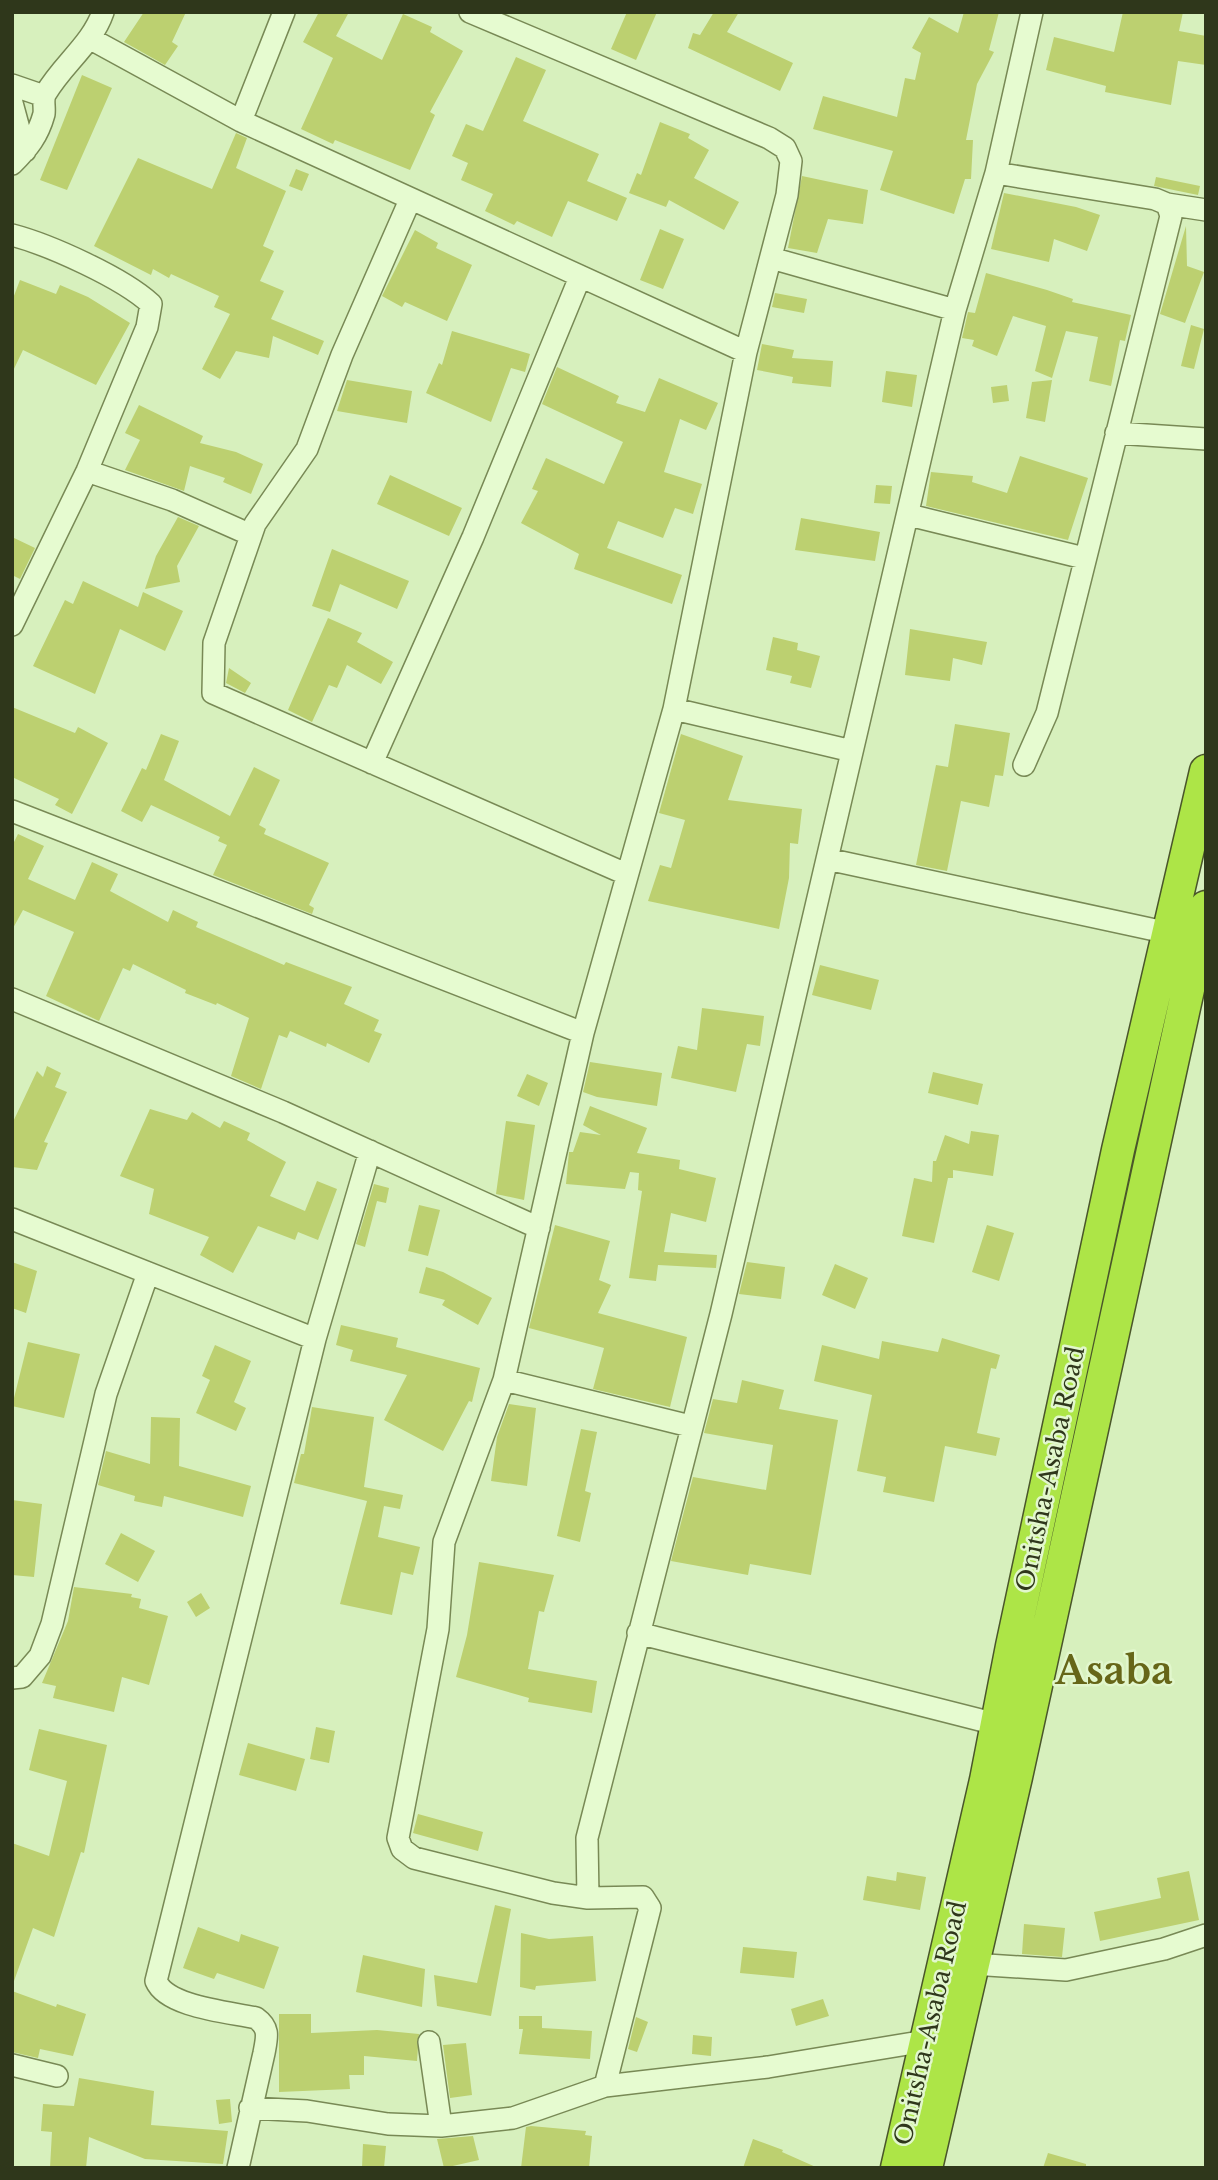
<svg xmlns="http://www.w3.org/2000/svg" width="1218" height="2180" font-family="'Libre Baskerville',serif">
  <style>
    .building { fill: #bcd070 }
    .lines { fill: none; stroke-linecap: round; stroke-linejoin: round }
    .minor-casing { stroke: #788955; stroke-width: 24 }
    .highway-casing { stroke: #4a562a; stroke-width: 35 }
    .minor { stroke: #e6fbd0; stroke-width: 21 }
    .highway { stroke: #ade547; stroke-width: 32 }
    .labels { text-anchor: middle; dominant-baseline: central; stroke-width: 5; stroke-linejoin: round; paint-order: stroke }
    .street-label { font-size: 24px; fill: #2f371b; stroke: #e2f7cd }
    .town-label { font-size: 38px; font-weight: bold; fill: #666618; stroke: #e2f7cd }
  </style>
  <rect width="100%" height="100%" fill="#d7f0bd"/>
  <path class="building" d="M144 12H186L172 42 178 46 165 65 124 42Z
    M319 12H349L336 36 382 60 403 14 432 27 430 32 463 51 430 112 435 115 410 170 335 140 333 144 301 129 333 58 303 42Z
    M627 12H657L636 60 611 49Z
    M714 12H739L727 32 793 63 780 91 688 48 693 33 700 35Z
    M964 12H999L989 50 994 52 977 84 966 140H973L971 179H965L954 214 880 190 893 151 813 129 823 96 897 117 905 78 915 80 921 53 912 48 929 17 958 33Z
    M1123 12H1183L1179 31 1206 36V65L1178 61 1171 105 1105 92 1106 86 1046 70 1054 37 1114 52Z
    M516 57 546 70 523 121 599 154 587 181 627 198 617 221 568 201 552 237 517 221 514 225 485 211 493 194 461 180 468 163 452 156 466 124 483 131Z
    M82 75 112 88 67 190 40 180Z
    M660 122 690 134 688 138 709 150 694 178 739 202 724 230 669 200 666 207 629 193 637 173 641 175Z
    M236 133 247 138 236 168 286 191 263 246 274 251 260 281 284 291 271 319 324 341 318 355 273 336 269 358 236 351 220 379 202 369 230 314 214 307 219 296 171 274 169 278 153 269 151 275 94 246 138 158 212 189Z
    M296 169 309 174 302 191 289 186Z
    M802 176 868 190 863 224 828 219 817 253 788 248Z
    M1156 177 1200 186 1198 195 1154 186Z
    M1004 193 1076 207 1100 215 1087 251 1054 239 1049 262 991 249Z
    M1186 226 1187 266 1204 272 1185 323 1160 314Z
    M660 229 684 239 663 289 640 280Z
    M415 230 438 243 436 248 472 265 447 321 405 302 402 307 382 296Z
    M986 273 1047 290 1073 299 1072 302 1131 315 1125 341 1120 340 1111 386 1089 381 1098 337 1066 331 1052 378 1035 371 1046 326 1013 316 997 356 972 346 974 340 962 338 968 312 975 313Z
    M20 280 56 294 60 285 88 297 130 323 96 385 23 350 12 373V301Z
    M775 293 807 299 804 313 772 307Z
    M1191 325 1204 329 1194 369 1181 366Z
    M452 331 530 354 525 372 511 368 491 422 426 393 439 363 442 365Z
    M762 344 794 350 792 358 833 361 831 387 792 383 793 377 757 370Z
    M557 367 619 396 616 403 645 412 659 378 718 403 706 430 680 419 664 472 702 484 693 514 675 508 663 538 618 521 607 548 682 575 672 604 574 569 579 554 521 523 538 491 532 489 546 458 604 484 623 442 542 404Z
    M886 371 917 375 912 407 882 402Z
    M347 380 412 391 407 423 337 411Z
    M1052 380 1045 422 1026 418 1032 382Z
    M1007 385 1009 401 993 403 991 387Z
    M139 405 203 436 200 443 236 452 263 464 251 494 223 482 225 478 190 466 184 491 125 470 140 440 125 433Z
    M1020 456 1088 478 1068 540 926 506 931 472 973 476 972 482 1007 493Z
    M390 475 462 508 449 536 377 504Z
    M876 485 892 486 890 504 874 503Z
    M178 517 199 526 177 566 180 582 145 589 156 556Z
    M801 518 880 532 875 561 795 550Z
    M12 537 35 548 20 579 12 575Z
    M332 549 409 581 397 609 340 584 330 612 312 606Z
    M83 581 138 607 143 592 183 611 165 651 120 629 95 694 33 666 65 600 73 604Z
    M328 618 362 633 357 642 393 662 381 684 347 665 337 688 329 685 312 722 288 710Z
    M910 629 987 642 982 665 953 658 950 681 905 675Z
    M773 637 798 643 797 650 820 656 811 688 790 683 792 676 766 670Z
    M229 668 251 683 245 693 226 683Z
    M12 707 75 733 78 727 108 743 72 814 55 805 59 799 12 777Z
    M955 724 1010 733 1003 776 995 775 989 807 961 801 947 871 916 865 936 765 948 767Z
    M161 734 179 741 164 780 230 816 254 767 280 780 259 825 266 829 264 834 329 863 309 905 314 908 312 914 213 875 227 845 218 841 220 837 151 805 142 822 121 811 142 768 146 770Z
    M681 734 743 756 728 800 802 809 798 844 790 843 789 878 779 929 648 901 660 865 671 868 685 820 659 813Z
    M18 834 44 846 28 879 75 900 92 862 118 874 110 891 168 922 173 910 198 922 196 927 284 965 286 962 352 987 344 1004 379 1020 374 1031 382 1034 369 1063 327 1043 326 1047 290 1031 287 1038 279 1035 261 1089 231 1076 249 1018 217 1003 216 1005 185 993 186 990 133 964 130 971 123 968 99 1021 46 996 74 932 23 910 12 930V846Z
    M820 965 879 980 871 1010 812 995Z
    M702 1008 764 1016 760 1046 747 1044 736 1092 671 1078 678 1046 697 1050Z
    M590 1062 662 1073 657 1106 597 1097 583 1092Z
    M47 1066 61 1073 55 1087 67 1092 44 1142 48 1143 37 1170 12 1167V1124L37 1071 43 1077Z
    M933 1072 983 1084 978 1105 928 1093Z
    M527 1074 548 1083 539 1106 517 1096Z
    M590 1106 647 1128 637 1153 680 1160 679 1169 716 1178 706 1222 671 1213 664 1252 717 1255 716 1268 658 1265 656 1281 629 1278 642 1191 638 1190 639 1173 630 1172 625 1189 566 1184 569 1152H573L580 1132 601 1135 583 1125Z
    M150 1109 187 1120 192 1112 220 1128 224 1121 250 1133 247 1140 286 1162 270 1196 305 1211 317 1181 337 1189 318 1240 298 1232 295 1240 258 1226 233 1273 200 1255 209 1237 149 1214 154 1189 120 1176Z
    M506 1121 535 1125 524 1200 496 1194Z
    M971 1131 999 1135 993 1176 953 1170V1178H948L934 1243 902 1236 914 1178 932 1182 933 1161H936L945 1135 969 1144Z
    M374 1184 389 1188 386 1203 377 1201 365 1247 356 1244Z
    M419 1205 440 1210 428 1256 408 1251Z
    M555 1225 610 1241 599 1280 611 1285 598 1313 687 1337 670 1407 593 1389 604 1348 529 1328Z
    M987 1225 1014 1233 999 1281 972 1272Z
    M12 1262 37 1271 26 1313 12 1308Z
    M747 1262 785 1267 781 1299 739 1294Z
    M835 1264 868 1278 855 1309 822 1295Z
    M426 1267 443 1272 492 1298 478 1325 442 1305 445 1300 419 1293Z
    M341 1325 398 1338 396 1347 480 1368 472 1402 469 1401 443 1451 384 1420 407 1375 350 1361 353 1350 336 1345Z
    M942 1338 1000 1355 996 1369 991 1368 977 1433 1000 1438 996 1456 945 1446 934 1502 883 1492 886 1477 857 1471 872 1395 814 1381 822 1345 879 1359 882 1341 938 1352Z
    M28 1342 80 1354 64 1418 12 1406Z
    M215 1345 251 1361 234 1402 246 1408 236 1431 196 1413 210 1380 202 1376Z
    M742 1380 784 1390 779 1409 838 1420 811 1575 750 1564 748 1575 671 1561 693 1477 766 1490 773 1445 704 1433 713 1399 737 1403Z
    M509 1404 536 1408 527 1486 491 1481 497 1437Z
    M312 1407 374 1417 364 1487 403 1495 400 1509 384 1506 378 1537 420 1547 413 1575 401 1572 392 1615 340 1604 367 1501 294 1483 301 1454H304Z
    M151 1417 180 1418 179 1466 251 1486 243 1517 164 1496 162 1507 134 1501 135 1496 98 1485 106 1451 150 1464Z
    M581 1429 597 1432 585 1491 591 1493 580 1542 557 1536Z
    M12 1500 42 1504 34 1577 12 1575Z
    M121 1533 155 1551 138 1582 105 1564Z
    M479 1562 554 1575 544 1612 539 1611 528 1669 597 1681 592 1713 528 1702 529 1698 456 1677 467 1635Z
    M74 1587 132 1594 131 1597 141 1599 139 1608 168 1616 149 1685 122 1677 114 1712 53 1698 56 1686 42 1683 68 1621Z
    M201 1593 210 1608 196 1617 187 1602Z
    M316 1727 335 1731 329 1763 310 1759Z
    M39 1729 107 1745 84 1853 81 1852 54 1937 33 1928 14 1981 12 1843 49 1856 67 1781 29 1770Z
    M248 1743 305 1759 296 1791 239 1775Z
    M418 1814 483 1832 478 1851 413 1833Z
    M1189 1871 1199 1920 1100 1941 1094 1912 1161 1898 1157 1878Z
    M897 1872 926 1877 920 1910 863 1900 867 1876 896 1881Z
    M495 1905 511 1909 491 2016 437 2006 434 1975 477 1983Z
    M1024 1924 1065 1928 1062 1957 1022 1954Z
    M198 1927 239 1942 241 1934 279 1947 264 1989 217 1973 214 1979 183 1968Z
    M521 1933 549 1939 593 1936 596 1981 536 1986 535 1990 520 1987Z
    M743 1947 797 1952 794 1978 740 1973Z
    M363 1955 425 1969 422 2007 356 1992Z
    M12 1991 56 2007 57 2004 86 2014 73 2056 40 2049 38 2058 12 2052Z
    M823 1999 829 2016 796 2026 791 2009Z
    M279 2014H311V2033L377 2030 419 2034 417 2061 364 2056V2075H349L350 2089 279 2092Z
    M519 2016H542V2028L592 2031 590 2059 519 2054 523 2029H519Z
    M636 2017 648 2022 637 2052 628 2049Z
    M693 2035 712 2037 711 2056 692 2054Z
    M466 2043 472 2095 450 2098 443 2045Z
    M79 2078 154 2091 151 2125 228 2131 223 2164 145 2159 89 2137 86 2168H50L52 2132 41 2131 43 2104 74 2106Z
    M230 2099 232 2122 219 2124 216 2100Z
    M531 2126 586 2131 585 2135 592 2136 589 2168H521L526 2127Z
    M473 2136 479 2160 444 2168 437 2139Z
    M753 2139 783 2150 782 2152 818 2168H743Z
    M363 2144 386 2146 384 2168H362Z
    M1048 2153 1086 2164V2168H1043Z"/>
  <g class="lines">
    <defs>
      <path id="minor" d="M470 12 769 138 785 148 791 161 787 195 746 352 674 709 583 1033 504 1380 444 1542 438 1629 398 1838 402 1849 414 1858 553 1893 588 1898
        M91 39 241 121 746 352
        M12 85 44 96
        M12 103 25 151
        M241 121 284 12
        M12 164C28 148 38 136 44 114 45 106 42 99 46 93 63 64 92 44 103 12
        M996 173 1155 199 1167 204 1206 210
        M410 200 342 355 307 449 255 524 214 643 213 693 626 874
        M12 235C50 245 123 278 151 304L147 327 87 471 12 625
        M771 258 955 310
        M1116 433 1206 439
        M87 471 172 500 251 535
        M909 515 1084 558
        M674 709 852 751
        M372 763 473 537 580 277
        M1024 765 1047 713 1171 216 1167 204
        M12 811 583 1033
        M827 859 1169 933
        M12 999 283 1112 539 1228
        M12 1219 315 1339
        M504 1380 690 1426
        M638 1633 996 1724
        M12 1678 22 1677 40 1656 52 1624 106 1394 148 1273
        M972 1964 1066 1970 1164 1949 1206 1935
        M926 2041 768 2067 605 2086 650 1908 643 1897 588 1898 587 1838 721 1314 955 310 996 173 1032 12
        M429 2042 441 2126
        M12 2065 57 2076
        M250 2108 307 2111 388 2124 441 2126 513 2118 605 2086
        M238 2168 264 2053C267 2037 270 2028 256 2018 229 2012 167 2007 156 1981L315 1339 370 1151"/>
      <path id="highway" d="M897 2168 986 1780 1012 1646 1118 1150 1206 771
        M926 2168 1016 1777 1206 907"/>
    </defs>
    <use href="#minor" class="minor-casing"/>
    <use href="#highway" class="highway-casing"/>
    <use href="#minor" class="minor"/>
    <use href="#highway" class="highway"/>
  </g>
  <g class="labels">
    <g class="street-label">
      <text transform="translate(1050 1469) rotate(-78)">Onitsha-Asaba Road</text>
      <text transform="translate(930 2023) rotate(-77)">Onitsha-Asaba Road</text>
    </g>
    <g class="town-label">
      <text x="1114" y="1670">Asaba</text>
    </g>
  </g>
  <rect width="1218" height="2180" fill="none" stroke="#2f371b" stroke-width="28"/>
</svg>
